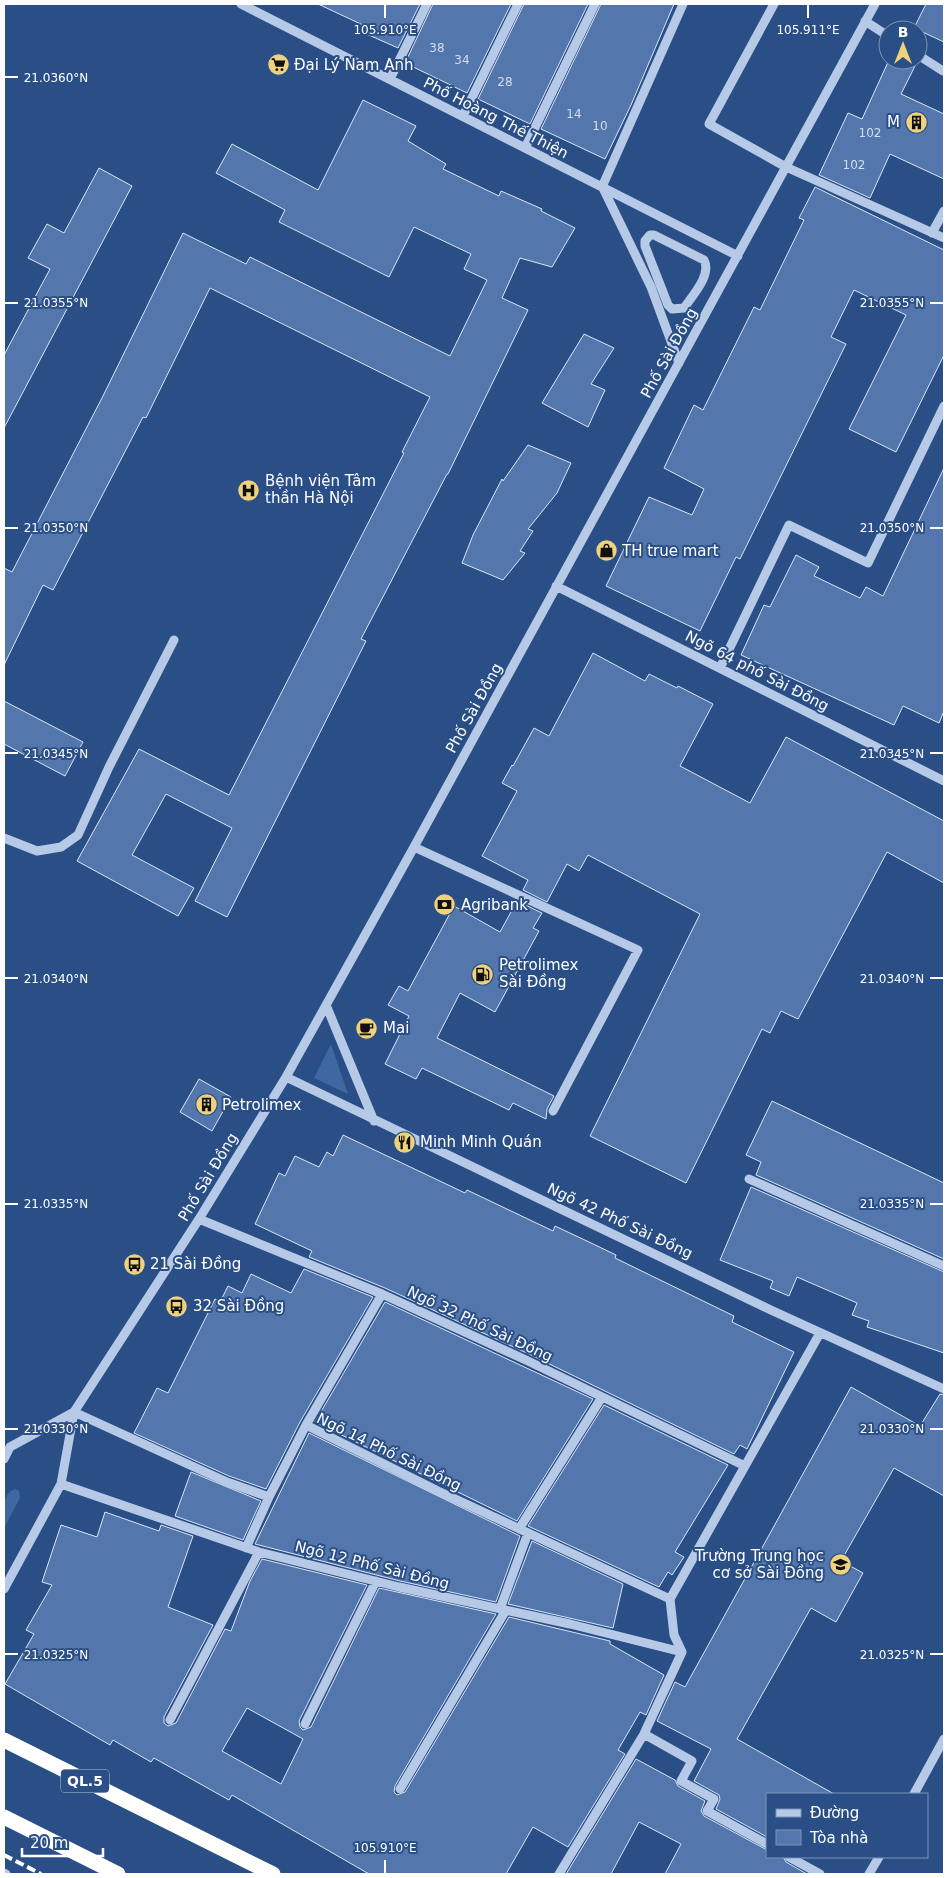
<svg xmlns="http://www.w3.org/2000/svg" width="948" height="1878" font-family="'DejaVu Sans',sans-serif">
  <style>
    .green { fill: #3f67a2 }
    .building { fill: #5377ad; stroke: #d9e5f6; fill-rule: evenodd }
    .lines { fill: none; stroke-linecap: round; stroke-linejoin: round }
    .minor { stroke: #b6cae7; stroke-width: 9 }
    .highway { stroke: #fff; stroke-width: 15 }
    .rail { stroke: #fff; stroke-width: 4; stroke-dasharray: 9 4; stroke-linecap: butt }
    .ticks { fill: none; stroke: #fff; stroke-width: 2 }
    .labels { text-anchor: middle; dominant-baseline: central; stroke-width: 4; stroke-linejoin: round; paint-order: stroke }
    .number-label { font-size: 12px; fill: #d4ddea }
    .shield { fill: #2a4e86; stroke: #bfcadb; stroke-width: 1 }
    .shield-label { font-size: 14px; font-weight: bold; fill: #fff }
    .poi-label { font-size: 15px; fill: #fff; stroke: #2a4e86; text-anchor: start }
    .street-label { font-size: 15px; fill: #fff; stroke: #2a4e86 }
    .ticks-label { font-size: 12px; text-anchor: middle; fill: #fff; stroke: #2a4e86; stroke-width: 4; stroke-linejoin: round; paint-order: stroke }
  </style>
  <rect width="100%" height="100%" fill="#2a4e86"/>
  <path class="green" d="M331 1044 348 1094 314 1078Z
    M15 1489 19 1491 20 1498 4 1528C4 1515 0 1494 15 1489Z"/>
  <path class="building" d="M318 4H420L398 48 362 32 365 26Z
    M433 4H511L467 93 405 63Z
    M524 4H588L530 124 478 99Z
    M601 4H674L631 105 605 159 541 129Z
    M926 4H944V42L914 28Z
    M889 60 917 62 901 94 944 114V179L890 154 870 198 819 175 848 113 862 119Z
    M363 100 416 126 408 141 446 164 443 169 499 196 501 191 542 209 541 211 575 228 552 267 520 258 502 298 528 310 448 474H447L361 639 366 641 227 917 195 901 232 828 166 794 132 855 194 888 178 916 77 861 139 749 229 795 404 453 402 452 430 397 210 288 146 418 143 417 53 590 43 585 4 665V568L12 572 103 396 183 233 246 264 250 257 450 356 487 280 464 269 471 254 414 227 389 277 279 222 285 210 216 173 232 144 318 190Z
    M99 168 132 186 4 428V355L50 269 28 258 47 224 64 233Z
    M815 187 944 250V355L896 452 849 429 906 315 854 290 831 337 846 344 740 559 736 557 700 631 606 586 649 497 692 515 704 489 664 468 694 405 703 410 754 307 760 310 804 220 799 218Z
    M584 334 614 348 591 384 605 390 588 427 542 403Z
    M528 445 571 463 557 493 528 529 533 531 520 551 525 553 503 580 462 563 473 535 502 479 503 481Z
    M944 468V711L939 723 903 706 894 725 741 655 764 605 770 607 796 555 819 567 814 576 860 598 866 587 883 596Z
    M593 653 645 681 649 674 677 688 678 686 713 704 680 766 750 803 786 737 944 821V883L887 852 798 1019 781 1011 770 1033 762 1029 686 1183 590 1136 700 914 588 855 579 871 567 864 547 902 523 890 528 880 482 856 517 791 502 783 512 765 513 766 534 728 549 736Z
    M4 701 83 742 65 776 4 744Z
    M517 901 542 913 533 928 539 931 495 1012 460 993 437 1038 554 1096 547 1109 546 1119 513 1103 509 1110 422 1068 416 1079 385 1064 409 1016 388 1005 399 986 408 991 454 906 500 932Z
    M199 1079 231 1097 212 1131 180 1112Z
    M772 1101 944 1183V1259L756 1175 761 1162 746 1155Z
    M343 1135 465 1193 467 1190 553 1231 555 1226 589 1242 616 1255 615 1258 734 1316 732 1322 794 1352 747 1449 740 1445 734 1454 531 1355 385 1288 309 1257 312 1251 255 1224 279 1173 285 1176 295 1156 319 1167 327 1152 333 1156Z
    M751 1187 944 1272V1353L867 1327 869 1321 852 1315 857 1303 797 1277 789 1296 770 1288 773 1281 720 1260Z
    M304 1269 373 1297 300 1422 266 1489 229 1476 134 1433 157 1388 168 1393 215 1299 220 1302 228 1286 242 1293 251 1274 291 1293Z
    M385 1302 593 1399 517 1521 315 1422Z
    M851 1387 920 1426 940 1394 944 1395V1496L894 1468 841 1561 863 1573 836 1622 811 1608 737 1739 834 1794H767V1837L716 1809 720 1799 719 1795 694 1781 711 1749 657 1721 675 1682 685 1687Z
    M604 1405 728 1465 675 1552 684 1557 672 1575 668 1572 659 1587 528 1526Z
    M309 1433 520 1536 496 1602 400 1581 255 1544Z
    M191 1472 261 1501 243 1540 175 1516Z
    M105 1512 159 1531 161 1525 193 1536 168 1607 213 1625 164 1717V1723L168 1726 176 1723 225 1629 231 1631 250 1581 262 1559 367 1585 299 1721 300 1727 303 1730 311 1727 379 1588 496 1614 395 1786 394 1792 397 1795 405 1792 509 1617 610 1641V1644L664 1675 646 1715 640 1712 618 1750 625 1754 568 1847 533 1827 506 1874H369L232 1795 229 1800 154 1758 151 1762 113 1740 110 1745 5 1684 34 1634 26 1630 52 1585 42 1582 61 1525 97 1537ZM247 1708 303 1739 281 1784 222 1751Z
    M532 1541 623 1584 613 1628 508 1604Z
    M636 1759 675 1780 678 1786 705 1801 701 1811 704 1816 767 1850V1857H783L786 1862 807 1874H665L681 1844 639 1822 611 1874H566Z"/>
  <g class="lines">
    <path class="minor" d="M241 4 738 256
      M774 4 709 124 786 167 944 238
      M865 21 888 36
      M918 55 943 71
      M390 79 427 4
      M463 116 518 4
      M525 148 595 4
      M602 187 683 4
      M603 188 651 287 679 363
      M932 233 944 211
      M650 235H654L704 260C712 275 692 296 684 308L672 309 668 305 645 246V241Z
      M556 586 944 781
      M720 668 789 525 868 563 944 406
      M4 838 37 851 61 847 78 835 109 767 174 640
      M414 847 638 950 553 1111
      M326 1005 374 1121
      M286 1077 773 1311 944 1389
      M749 1179 944 1266
      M199 1219 382 1294 528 1361 745 1466
      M74 1412 227 1482 269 1497 306 1425 438 1491 670 1599
      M306 1425 382 1294
      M4 1459 10 1447 74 1412
      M61 1484 259 1552 399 1587 570 1624 682 1652
      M519 1529 602 1397
      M246 1548 269 1497
      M4 1589 61 1484 74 1412 199 1219 286 1077 414 847 875 4
      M500 1609 528 1533
      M170 1720 259 1552
      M305 1724 376 1581
      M644 1734 692 1761 681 1781 714 1799 707 1811 767 1844
      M400 1789 506 1610
      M914 1794 944 1739
      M789 1857 820 1874
      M4 1873 6 1874
      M559 1874 644 1734 682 1652 674 1635 670 1599 820 1333
      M869 1874 879 1857"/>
    <path class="highway" d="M4 1740 273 1874
      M4 1817 118 1874"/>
    <path class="rail" d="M4 1855 41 1874"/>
  </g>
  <path class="ticks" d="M385 5V18M808 5V18M5 77H18M5 303H18M930 303H943M5 528H18M930 528H943M5 753H18M930 753H943M5 978H18M930 978H943M5 1204H18M930 1204H943M5 1429H18M930 1429H943M5 1654H18M930 1654H943M385 1860V1873"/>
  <defs>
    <symbol id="supermarket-disc" viewBox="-11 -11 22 22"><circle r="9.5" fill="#eed27d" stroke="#2a4e86"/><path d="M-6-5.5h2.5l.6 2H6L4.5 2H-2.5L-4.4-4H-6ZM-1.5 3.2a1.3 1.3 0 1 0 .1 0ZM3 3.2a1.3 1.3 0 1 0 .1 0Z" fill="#111"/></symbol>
    <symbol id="building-disc" viewBox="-11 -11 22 22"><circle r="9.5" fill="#eed27d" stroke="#2a4e86"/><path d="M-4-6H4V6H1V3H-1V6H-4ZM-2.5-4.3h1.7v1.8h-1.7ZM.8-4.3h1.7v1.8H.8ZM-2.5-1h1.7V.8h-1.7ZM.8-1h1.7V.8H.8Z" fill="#111"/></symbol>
    <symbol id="hospital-disc" viewBox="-11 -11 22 22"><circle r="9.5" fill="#eed27d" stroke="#2a4e86"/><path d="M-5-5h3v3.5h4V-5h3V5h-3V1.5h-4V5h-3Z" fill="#111"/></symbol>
    <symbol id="shop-disc" viewBox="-11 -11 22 22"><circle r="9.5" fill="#eed27d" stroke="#2a4e86"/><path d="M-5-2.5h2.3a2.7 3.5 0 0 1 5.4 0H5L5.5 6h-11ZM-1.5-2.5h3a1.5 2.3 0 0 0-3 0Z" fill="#111"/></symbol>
    <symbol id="bank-disc" viewBox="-11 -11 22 22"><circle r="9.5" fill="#eed27d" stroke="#2a4e86"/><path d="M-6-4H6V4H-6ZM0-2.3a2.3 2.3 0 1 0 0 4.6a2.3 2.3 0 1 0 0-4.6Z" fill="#111"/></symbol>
    <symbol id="fuel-disc" viewBox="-11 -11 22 22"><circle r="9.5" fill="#eed27d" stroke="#2a4e86"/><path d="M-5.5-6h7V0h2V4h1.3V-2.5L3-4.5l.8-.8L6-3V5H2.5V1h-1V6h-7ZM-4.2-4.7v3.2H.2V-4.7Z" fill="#111"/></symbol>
    <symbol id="cafe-disc" viewBox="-11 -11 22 22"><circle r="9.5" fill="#eed27d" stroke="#2a4e86"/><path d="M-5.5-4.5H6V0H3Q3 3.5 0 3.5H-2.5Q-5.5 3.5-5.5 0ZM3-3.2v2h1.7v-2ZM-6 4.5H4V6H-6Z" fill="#111"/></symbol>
    <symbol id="restaurant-disc" viewBox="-11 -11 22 22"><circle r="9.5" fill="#eed27d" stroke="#2a4e86"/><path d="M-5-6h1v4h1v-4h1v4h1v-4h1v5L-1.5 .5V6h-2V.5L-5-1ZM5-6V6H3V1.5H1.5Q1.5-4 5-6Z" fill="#111"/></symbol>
    <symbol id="bus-disc" viewBox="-11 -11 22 22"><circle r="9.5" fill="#eed27d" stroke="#2a4e86"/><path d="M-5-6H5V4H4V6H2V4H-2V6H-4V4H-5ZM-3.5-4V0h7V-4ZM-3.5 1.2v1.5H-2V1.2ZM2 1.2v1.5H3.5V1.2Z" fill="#111"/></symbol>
    <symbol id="school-disc" viewBox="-11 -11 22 22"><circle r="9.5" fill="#eed27d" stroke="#2a4e86"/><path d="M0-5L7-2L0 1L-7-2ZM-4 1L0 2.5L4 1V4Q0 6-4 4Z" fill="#111"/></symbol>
  </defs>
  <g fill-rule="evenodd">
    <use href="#supermarket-disc" x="266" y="52" width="25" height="25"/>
    <use href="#building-disc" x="904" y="110" width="25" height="25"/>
    <use href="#hospital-disc" x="236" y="478" width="25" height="25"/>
    <use href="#shop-disc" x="594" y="538" width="25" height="25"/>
    <use href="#bank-disc" x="432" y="892" width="25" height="25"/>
    <use href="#fuel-disc" x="470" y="962" width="25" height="25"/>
    <use href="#cafe-disc" x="354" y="1016" width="25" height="25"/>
    <use href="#building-disc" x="194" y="1092" width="25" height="25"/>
    <use href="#restaurant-disc" x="392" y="1130" width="25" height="25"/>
    <use href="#bus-disc" x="122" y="1252" width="25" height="25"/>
    <use href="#bus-disc" x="164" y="1294" width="25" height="25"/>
    <use href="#school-disc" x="828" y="1552" width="25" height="25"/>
  </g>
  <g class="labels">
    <g class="number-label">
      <text x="437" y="48">38</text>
      <text x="462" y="60">34</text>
      <text x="505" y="82">28</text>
      <text x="574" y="114">14</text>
      <text x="600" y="126">10</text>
      <text x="870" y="133">102</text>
      <text x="854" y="165">102</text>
    </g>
    <rect class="shield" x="61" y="1769.5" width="48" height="23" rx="4"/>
    <g class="shield-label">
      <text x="85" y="1781">QL.5</text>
    </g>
    <g class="poi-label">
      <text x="294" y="65">Đại Lý Nam Anh</text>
      <text x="900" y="122" text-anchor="end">M</text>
      <text x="265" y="481">Bệnh viện Tâm<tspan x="265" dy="17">thần Hà Nội</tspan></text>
      <text x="622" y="551">TH true mart</text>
      <text x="461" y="905">Agribank</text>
      <text x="499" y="965">Petrolimex<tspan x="499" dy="17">Sài Đồng</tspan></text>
      <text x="383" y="1028">Mai</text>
      <text x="222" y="1105">Petrolimex</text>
      <text x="420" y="1142">Minh Minh Quán</text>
      <text x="150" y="1264">21 Sài Đồng</text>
      <text x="193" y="1306">32 Sài Đồng</text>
      <text x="824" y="1556" text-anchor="end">Trường Trung học<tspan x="824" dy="17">cơ sở Sài Đồng</tspan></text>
    </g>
    <g class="street-label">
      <text transform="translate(496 118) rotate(27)">Phố Hoàng Thế Thiện</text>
      <text transform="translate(669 353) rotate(-61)">Phố Sài Đồng</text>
      <text transform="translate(757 671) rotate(27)">Ngõ 64 phố Sài Đồng</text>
      <text transform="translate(474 708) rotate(-61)">Phố Sài Đồng</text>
      <text transform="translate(208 1177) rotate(-59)">Phố Sài Đồng</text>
      <text transform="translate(620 1221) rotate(25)">Ngõ 42 Phố Sài Đồng</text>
      <text transform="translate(480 1324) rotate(25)">Ngõ 32 Phố Sài Đồng</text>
      <text transform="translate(389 1452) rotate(26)">Ngõ 14 Phố Sài Đồng</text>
      <text transform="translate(372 1565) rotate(14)">Ngõ 12 Phố Sài Đồng</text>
    </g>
  </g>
  <g class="ticks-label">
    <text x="385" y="34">105.910°E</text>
    <text x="808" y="34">105.911°E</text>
    <text x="56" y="82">21.0360°N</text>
    <text x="56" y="307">21.0355°N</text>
    <text x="892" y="307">21.0355°N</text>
    <text x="56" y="532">21.0350°N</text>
    <text x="892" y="532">21.0350°N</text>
    <text x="56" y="758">21.0345°N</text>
    <text x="892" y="758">21.0345°N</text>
    <text x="56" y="983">21.0340°N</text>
    <text x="892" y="983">21.0340°N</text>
    <text x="56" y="1208">21.0335°N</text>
    <text x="892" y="1208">21.0335°N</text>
    <text x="56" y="1433">21.0330°N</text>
    <text x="892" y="1433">21.0330°N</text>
    <text x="56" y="1659">21.0325°N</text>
    <text x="892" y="1659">21.0325°N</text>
    <text x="385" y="1852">105.910°E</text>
  </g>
  <rect width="948" height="1878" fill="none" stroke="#ffffff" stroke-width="10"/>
  <rect x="766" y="1793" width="162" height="65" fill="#2a4e86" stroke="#7f95b6"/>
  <rect x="776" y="1809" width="25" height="8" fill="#b6cae7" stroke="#7f95b6"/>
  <text x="810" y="1818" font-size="15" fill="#ffffff">Đường</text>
  <rect x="776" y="1830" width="25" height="15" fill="#5377ad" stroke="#7f95b6"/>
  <text x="810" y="1843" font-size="15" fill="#ffffff">Tòa nhà</text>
  <g transform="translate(903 45)"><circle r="24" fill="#2a4e86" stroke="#7f95b6"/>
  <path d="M0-4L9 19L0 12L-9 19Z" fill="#eed27d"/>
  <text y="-8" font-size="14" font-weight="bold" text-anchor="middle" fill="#ffffff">B</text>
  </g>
  <path d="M22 1848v8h81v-8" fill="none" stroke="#ffffff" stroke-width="2.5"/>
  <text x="30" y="1848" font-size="15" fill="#ffffff" stroke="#2a4e86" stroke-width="4" paint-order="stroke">20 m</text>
</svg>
